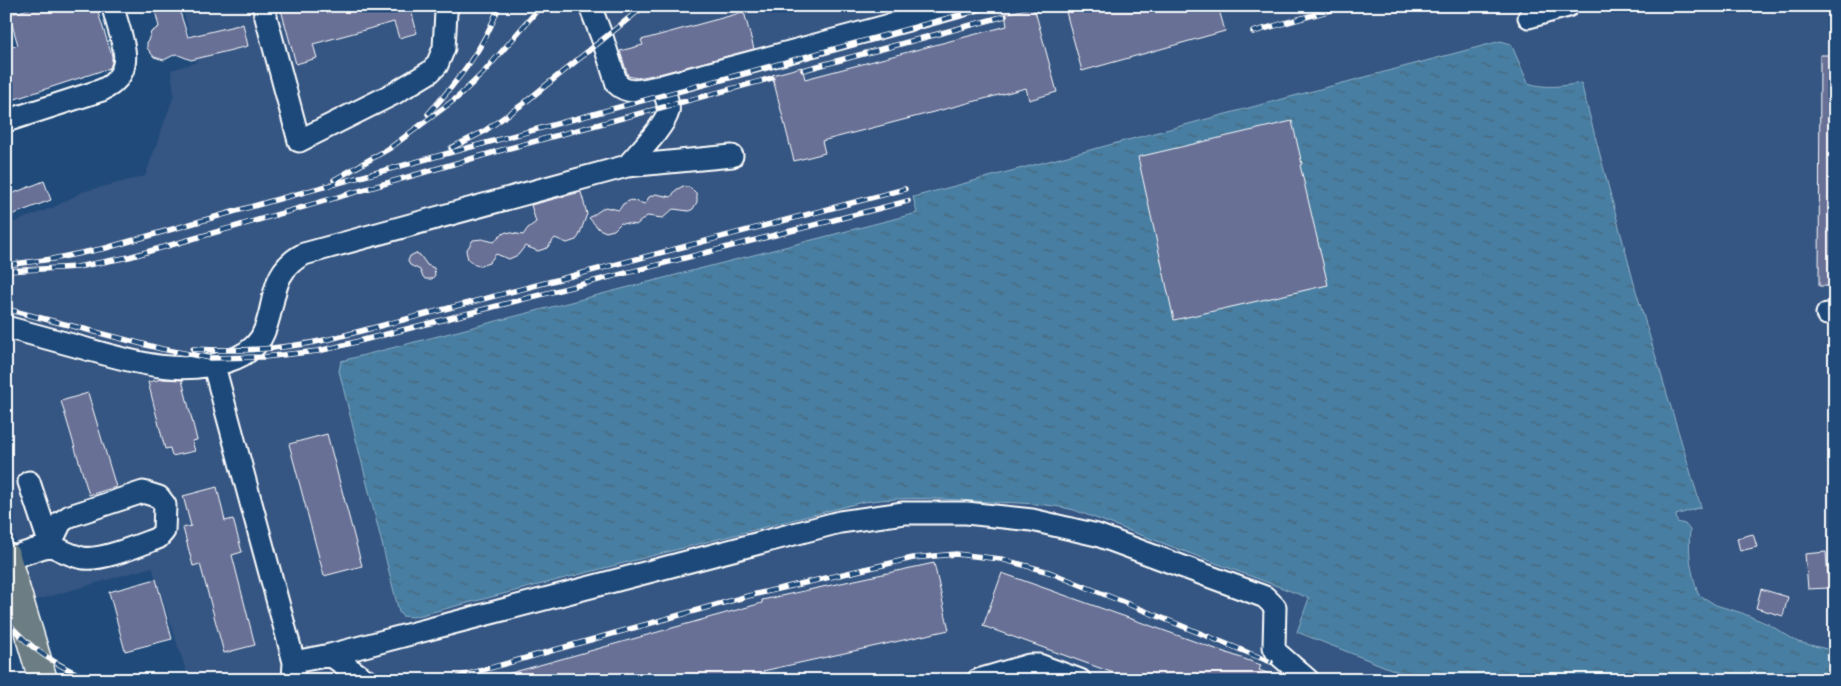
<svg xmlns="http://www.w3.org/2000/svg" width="1841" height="686" font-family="Mynerve,sans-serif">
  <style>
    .built { fill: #355582 }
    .water { fill: url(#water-ripples); stroke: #90b2c7 }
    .building { fill: #687096; stroke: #fff }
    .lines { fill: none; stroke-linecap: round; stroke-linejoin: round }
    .minor-casing { stroke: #fff; stroke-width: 25 }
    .major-casing { stroke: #fff; stroke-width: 31 }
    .minor { stroke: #1f4a7a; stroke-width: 21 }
    .major { stroke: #6c7e84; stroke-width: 28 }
    .rail-casing { stroke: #fff; stroke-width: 5.5 }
    .rail { stroke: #1f4a7a; stroke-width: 4; stroke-dasharray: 11; stroke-linecap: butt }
  </style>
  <defs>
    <pattern id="water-ripples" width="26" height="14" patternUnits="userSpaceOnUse" patternTransform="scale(1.25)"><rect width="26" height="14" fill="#467ea2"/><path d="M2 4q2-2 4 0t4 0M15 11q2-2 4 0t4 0" fill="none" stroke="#496577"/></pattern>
  </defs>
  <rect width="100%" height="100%" fill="#1f4a7a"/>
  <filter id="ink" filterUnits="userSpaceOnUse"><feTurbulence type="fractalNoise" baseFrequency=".02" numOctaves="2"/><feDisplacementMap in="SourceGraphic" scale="10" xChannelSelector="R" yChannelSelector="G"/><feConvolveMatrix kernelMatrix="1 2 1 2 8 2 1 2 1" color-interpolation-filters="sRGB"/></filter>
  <g filter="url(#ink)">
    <path class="built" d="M182 6H1835V651L1798 642 1768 624 1742 613 1716 605 1698 594 1658 680H189L152 567 34 601 6 510V225L54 207 82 192 145 176 174 95 171 70 197 62Z"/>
    <path class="water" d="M1501 41 1511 44 1528 83C1545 89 1564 86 1581 83L1636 291 1701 507 1676 515 1677 522 1685 524 1690 530C1688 557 1691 569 1698 594L1716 605 1742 613 1768 624 1798 642 1835 651V680H1419L1297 632 1309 598 1074 510C1047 503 1018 503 990 502 947 499 905 496 863 502L413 617 402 616 399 612 339 371 341 361 917 213 913 197Z"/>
    <path class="building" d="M37 6H96L112 56V62L110 68 6 102V49L18 45 9 15Z
      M154 6H178L188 37 243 24 248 46 191 60 176 54 164 60 154 57 147 48V43L151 32 159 27Z
      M280 6H410L417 33 399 38 394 22 313 44 317 58 296 64Z
      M1087 6H1218L1225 31 1082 71 1066 12Z
      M1034 7 1057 92 1029 100 1026 88 822 141 825 153 794 161 772 75 802 67 805 79 1007 26 1005 14Z
      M744 12 754 49 659 74 637 78 628 76 620 51 643 45 641 40Z
      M1820 55H1835V286H1819Z
      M1292 121 1302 164 1300 165 1328 285 1174 320 1138 157Z
      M44 181 51 200 6 217V196Z
      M683 186 691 188 697 194V202L693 209 689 211 673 209 663 218 647 216 636 225 621 223 614 230 606 232 599 229 589 218 605 207 619 210 623 204 631 200 645 204 649 197 656 194 671 197 676 190Z
      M581 192 587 214 579 236 576 240 567 243 555 238 547 248 538 251 525 246 518 255 509 259 496 254 489 263 480 266 475 265 468 259 466 251 473 240 482 239 494 242 499 236 506 232 523 235 528 228 536 222 531 205Z
      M416 253 420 255 427 265 434 268 435 275 432 279H425L422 275 420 270 410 265 408 261 410 256Z
      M162 379 182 380 197 440 192 441 195 451 172 456 170 448 165 449 148 382Z
      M88 393 116 487 89 495 61 401Z
      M327 434 362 566 324 576 289 444Z
      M217 487 225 521 233 519 242 552 232 555 255 645 224 653 200 564 193 566 183 528 191 526 183 496Z
      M1753 534 1757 547 1740 551 1737 538Z
      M1826 552 1829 588 1808 589 1805 554Z
      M934 563 949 630 763 671 764 674 743 680H501L500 676 762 603V600Z
      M1002 573 1261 665 1259 670 1281 678V680H1133L983 626Z
      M156 579 172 639 125 651 109 592Z
      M1761 589 1788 597 1783 616 1756 608Z"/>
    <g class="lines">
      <defs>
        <path id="minor" d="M263 6 299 141 395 93 430 72 437 65 444 48 446 12 448 6
          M590 6 603 40 617 84C629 96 646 89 662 86 664 93 670 104 668 112 664 127 637 154 627 166
          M1529 17 1568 6
          M662 86 961 6
          M6 121 102 90C106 88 112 85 115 81 136 61 117 30 113 6
          M1827 314H1835
          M6 327C32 334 57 341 83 348 130 361 179 377 228 361 241 357 253 350 261 338 278 308 266 273 304 254L627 166 732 156
          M214 366 294 662 293 680
          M143 492 159 497 165 505 164 531 158 538C139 545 102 561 83 558 71 556 61 550 50 545L61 522 70 516Z
          M7 559 50 545 29 482
          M330 655 366 680
          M294 662 330 655 840 522 904 513H966L1032 520 1097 535 1265 597 1275 607 1274 647 1277 653 1308 680
          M978 680 1029 665H1039L1080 680"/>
        <path id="major" d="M6 557 43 680"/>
      </defs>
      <use href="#minor" class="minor-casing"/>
      <use href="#major" class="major-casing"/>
      <use href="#minor" class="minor"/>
      <use href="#major" class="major"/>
      <defs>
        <path id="rail" d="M1035 9 1044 6
          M1253 32 1345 6
          M803 70 1005 16
          M428 114C457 82 485 47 499 6
          M451 148 483 132 523 104 644 6
          M334 180 390 148 458 97 485 71 541 6
          M6 265 52 259 106 248 275 200 993 6
          M6 271 77 267 129 257 502 150 772 78
          M6 309 162 349 210 358 264 357 318 351 336 347 908 201
          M193 349C239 352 285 349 330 339L905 189
          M6 620C29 649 58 666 91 680
          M447 680 748 596 913 558 956 554 1001 559 1049 572 1271 662"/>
      </defs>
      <use href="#rail" class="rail-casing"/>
      <use href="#rail" class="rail"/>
    </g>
  </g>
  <rect width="1841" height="686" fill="none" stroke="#1f4a7a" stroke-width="25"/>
  <rect x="12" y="12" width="1816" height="661" fill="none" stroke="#fff" stroke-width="2" filter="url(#ink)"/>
</svg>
